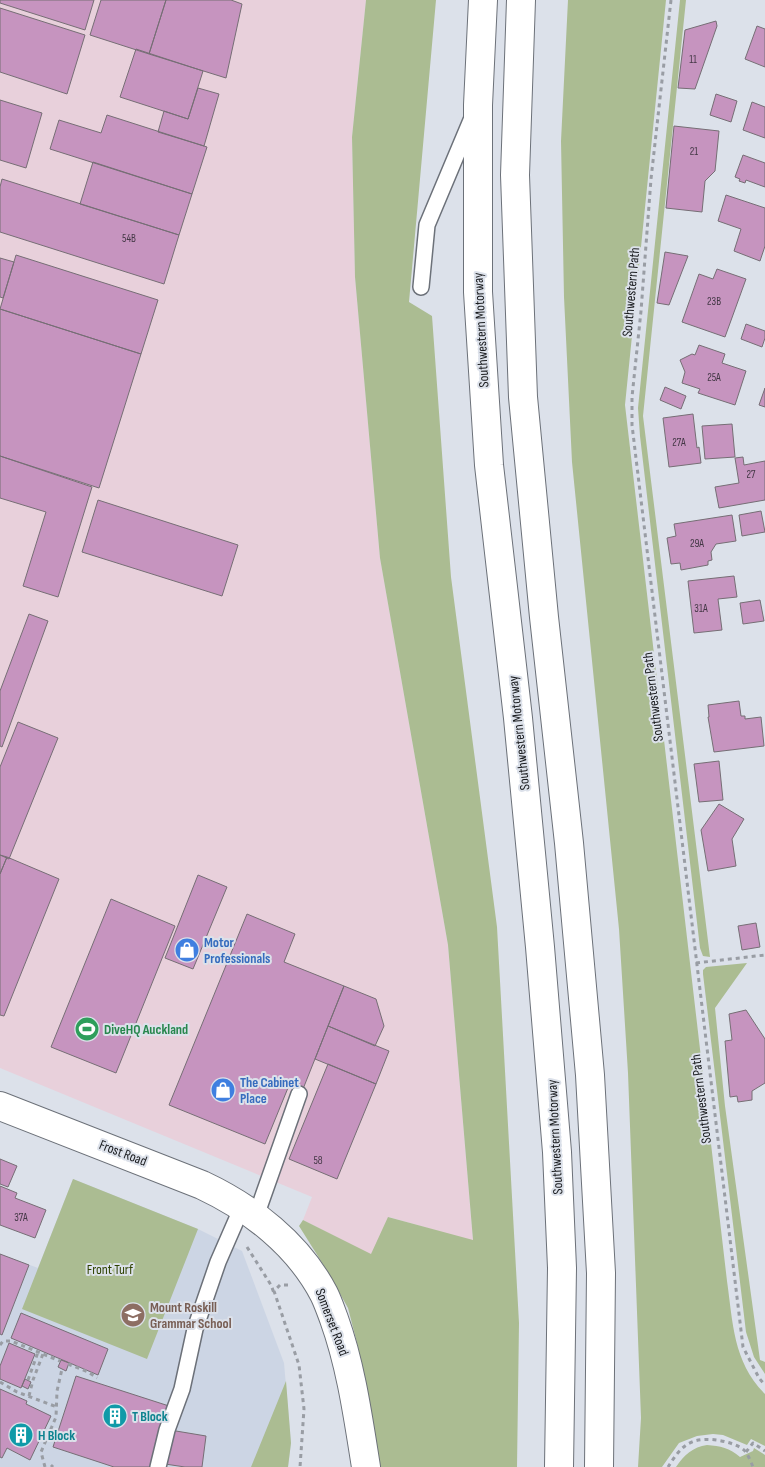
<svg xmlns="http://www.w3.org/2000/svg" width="765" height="1467" font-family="'Sofia Sans Condensed',sans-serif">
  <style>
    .built { fill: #ccd5e4 }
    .industrial { fill: #e8d0db }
    .green { fill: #abbc92 }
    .building { fill: #c694bf; stroke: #766e75 }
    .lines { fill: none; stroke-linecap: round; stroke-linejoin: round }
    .lane-casing { stroke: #6c7179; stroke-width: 18 }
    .secondary-casing { stroke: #6c7179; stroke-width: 30 }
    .highway-casing { stroke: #6c7179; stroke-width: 30 }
    .path { stroke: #999da4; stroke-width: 3; stroke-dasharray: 4 4; stroke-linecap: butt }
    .lane { stroke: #fff; stroke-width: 15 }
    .secondary { stroke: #fff; stroke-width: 28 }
    .highway { stroke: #fff; stroke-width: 28 }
    .labels { text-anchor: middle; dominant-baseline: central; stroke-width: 4; stroke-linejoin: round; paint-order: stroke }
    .number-label { font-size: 11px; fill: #443846 }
    .street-label { font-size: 14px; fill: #181a1d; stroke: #dce1ea }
    .shop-label { font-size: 14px; font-weight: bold; fill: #366cbe; stroke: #dce1ea; text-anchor: start }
    .leisure-label { font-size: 14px; font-weight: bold; fill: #27864d; stroke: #dce1ea; text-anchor: start }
    .park-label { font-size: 14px; fill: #2e4200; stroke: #dce1ea }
    .education-label { font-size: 14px; font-weight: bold; fill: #785e54; stroke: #dce1ea; text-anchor: start }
    .culture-label { font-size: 14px; font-weight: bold; fill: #0d838f; stroke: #dce1ea; text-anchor: start }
  </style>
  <rect width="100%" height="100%" fill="#dce1ea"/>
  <path class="built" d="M73 1179 198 1229 242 1251 284 1363 291 1443 288 1467H0V1254L38 1268Z"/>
  <path class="industrial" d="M0 0H366L352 137 355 277 380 558 448 945 473 1241 389 1217 371 1255 303 1220 312 1197 0 1068Z"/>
  <path class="green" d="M366 0H436L409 302 432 316 451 577 497 927 519 1323 517 1467H379L357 1343 348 1308 326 1269 299 1226 303 1220 371 1254 388 1217 473 1240 448 945 380 558 355 277 352 137Z
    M568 0H666L625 405 727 1281C733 1323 733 1362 765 1394V1446L751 1439 747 1445 723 1435 713 1434 697 1436 679 1443 662 1467H638L641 1418 628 1073 619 929 572 462 564 297 561 141Z
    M680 0H686L643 416 710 957 703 956 700 948 640 436 638 408Z
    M747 963 715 1008 725 1106 760 1360 765 1362V1374L754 1357 746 1332 703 974V970L706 967Z
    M73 1179 198 1229 147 1359 22 1309Z
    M286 1381 291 1443 288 1467H251Z
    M707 1445C720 1446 730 1448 740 1457L753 1451 754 1448 765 1455V1467H676C684 1455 693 1447 707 1445Z"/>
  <path class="building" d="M0 0H94L85 30 0 3Z
    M101 0H166L149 54 90 35Z
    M166 0H231L242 4 226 78 149 54Z
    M0 8 85 35 67 94 0 72Z
    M716 21 717 26 695 89 678 88 685 30Z
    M757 26 765 29V67L745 59Z
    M136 49 203 71 188 119 120 97Z
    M198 88 219 94 204 146 158 132 164 111 188 119Z
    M716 94 737 101 731 122 710 115Z
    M0 100 42 113 26 168 0 160Z
    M752 102 765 107V138L743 130Z
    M107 115 207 147 192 194 50 149 59 120 101 133Z
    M674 126 719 131 715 171 705 181 702 212 666 208Z
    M743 155 765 163V187L746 180 745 183 739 181 740 179 735 177Z
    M93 162 192 194 179 235 80 204Z
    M2 179 179 235 164 284 0 232V187Z
    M726 195 765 208V246L760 261 734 251 741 229 718 221Z
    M665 252 688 256 669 305 657 303Z
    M16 255 158 300 141 354 0 309Z
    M0 258 14 262 3 298 0 297Z
    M717 269 746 279 725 337 682 322 699 274 713 279Z
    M0 309 141 354 99 488 0 456Z
    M746 324 765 331V338L762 347 741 339Z
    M699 345 725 354 722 363 746 371 735 405 698 393 700 389 682 383 685 372 680 360 692 354 695 355Z
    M665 387 686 396 681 409 660 400Z
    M765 388V407L759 405Z
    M693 414 697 448 699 447 701 463 669 467 663 418Z
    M732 424 735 457 705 459 702 426Z
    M0 456 92 487 58 597 23 586 46 512 0 498Z
    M743 457 744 465 765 461V500L719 508 715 487 739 483 735 458Z
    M98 500 238 545 222 596 82 552Z
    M761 511 765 532 742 536 739 515Z
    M732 515 736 541 716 544 711 552 712 560 708 561V565L681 570 680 563 671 564 667 538 676 536 674 524Z
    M734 576 737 597 718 599 722 630 694 633 688 581Z
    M760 600 764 621 743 624 740 603Z
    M29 614 48 621 2 747 0 746V691Z
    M739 701 741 716H745V719L761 717 764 746 714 752 708 717H709L708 705Z
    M18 722 58 738 9 859 0 855V767Z
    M719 761 723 800 699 802 694 764Z
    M719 804 744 819 732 839 736 866 708 871 701 830Z
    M0 855 7 857 0 874Z
    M7 857 59 879 4 1016 0 1015V874Z
    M198 875 227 887 193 969 165 958Z
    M111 899 175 926 116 1073 51 1047Z
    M247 914 295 934 284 962 344 986 303 1089 290 1083 265 1144 169 1105Z
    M756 923 760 947 742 950 738 926Z
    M344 986 376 999 384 1026 375 1046 328 1026Z
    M746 1010 765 1039V1083L752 1091V1100L738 1102 737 1096 730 1097 725 1041 732 1040 729 1014Z
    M328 1026 389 1051 376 1084 315 1059Z
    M328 1064 376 1084 337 1179 289 1159Z
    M0 1159 17 1166 8 1187 0 1184Z
    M0 1186 17 1193 15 1198 46 1210 35 1238 0 1225Z
    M0 1254 29 1265 2 1335 0 1334Z
    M21 1313 108 1349 98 1375 11 1338Z
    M9 1343 35 1354 21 1388 0 1379V1366Z
    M61 1360 69 1363 66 1371 58 1367Z
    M76 1376 169 1406 150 1467H114L53 1447Z
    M25 1379 31 1382 28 1389 22 1386Z
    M0 1389 27 1401 26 1404 51 1416 30 1460 7 1448 2 1458 0 1457Z
    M170 1430 206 1436 202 1467H185L165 1464Z"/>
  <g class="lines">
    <defs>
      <path id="lane" d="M421 287 427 225 472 118
        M256 1216 299 1094
        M158 1467 167 1430 182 1389 195 1329 218 1262 242 1207"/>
      <path id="secondary" d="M0 1106 202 1185C251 1208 298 1244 324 1294 328 1302 331 1311 334 1319 351 1366 358 1417 366 1467"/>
      <path id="highway" d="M483 0 478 105V292L489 465 518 718 540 947 557 1152 562 1268 559 1467
        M521 0 515 175 523 397 544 617 569 843 590 1075 601 1273 599 1467"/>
    </defs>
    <use href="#lane" class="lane-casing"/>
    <use href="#secondary" class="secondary-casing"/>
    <use href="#highway" class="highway-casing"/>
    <path class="path" d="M671 0 651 179 641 311 632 397V425L743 1347 759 1378 765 1385
      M696 963 765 955
      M247 1247 271 1285 274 1293
      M288 1285H280L274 1291 299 1365 304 1409 300 1467
      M0 1345 3 1341H11L60 1361
      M68 1364 88 1372 97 1378
      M28 1380 38 1352
      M0 1382 17 1392 57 1407
      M29 1396 33 1380 43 1354
      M746 1452 753 1443 765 1451
      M45 1467 41 1452 56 1417 57 1391 62 1369
      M51 1467 53 1465
      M668 1467C674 1458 681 1446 692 1442 705 1436 733 1441 744 1450 748 1454 751 1462 753 1467"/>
    <use href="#lane" class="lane"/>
    <use href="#secondary" class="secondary"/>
    <use href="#highway" class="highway"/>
  </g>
  <defs>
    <symbol id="shop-disc" viewBox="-11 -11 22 22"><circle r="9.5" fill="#3f7fe0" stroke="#dce1ea"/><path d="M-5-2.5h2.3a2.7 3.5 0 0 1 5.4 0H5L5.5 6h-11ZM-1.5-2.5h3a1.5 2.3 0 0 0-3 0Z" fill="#fff"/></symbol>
    <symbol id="stadium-disc" viewBox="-11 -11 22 22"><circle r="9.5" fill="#2e9e5b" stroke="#dce1ea"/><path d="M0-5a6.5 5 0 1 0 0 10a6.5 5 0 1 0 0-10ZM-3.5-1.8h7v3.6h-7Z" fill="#fff"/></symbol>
    <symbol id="school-disc" viewBox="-11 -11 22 22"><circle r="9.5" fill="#8d6e63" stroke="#dce1ea"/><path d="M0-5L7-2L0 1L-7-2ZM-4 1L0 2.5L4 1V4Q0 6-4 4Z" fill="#fff"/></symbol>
    <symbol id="building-disc" viewBox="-11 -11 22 22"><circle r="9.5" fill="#0f9aa8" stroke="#dce1ea"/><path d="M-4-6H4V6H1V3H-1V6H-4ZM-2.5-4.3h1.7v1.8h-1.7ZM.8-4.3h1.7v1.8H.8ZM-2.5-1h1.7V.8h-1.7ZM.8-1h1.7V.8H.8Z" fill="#fff"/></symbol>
  </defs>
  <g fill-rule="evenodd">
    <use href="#shop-disc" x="173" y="936" width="28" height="28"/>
    <use href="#stadium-disc" x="73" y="1015" width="28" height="28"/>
    <use href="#shop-disc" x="209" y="1076" width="28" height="28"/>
    <use href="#school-disc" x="119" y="1301" width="28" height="28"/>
    <use href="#building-disc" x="101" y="1402" width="28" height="28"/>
    <use href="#building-disc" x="7" y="1421" width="28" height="28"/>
  </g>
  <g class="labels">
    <g class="number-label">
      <text x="693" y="59">11</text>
      <text x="694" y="151">21</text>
      <text x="129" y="238">54B</text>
      <text x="714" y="301">23B</text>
      <text x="714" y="377">25A</text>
      <text x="679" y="442">27A</text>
      <text x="751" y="474">27</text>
      <text x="697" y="543">29A</text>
      <text x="701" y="608">31A</text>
      <text x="318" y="1160">58</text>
      <text x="21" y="1217">37A</text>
    </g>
    <g class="street-label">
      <text transform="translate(631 292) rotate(-85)">Southwestern Path</text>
      <text transform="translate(481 330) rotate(-93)">Southwestern Motorway</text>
      <text transform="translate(653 697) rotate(-97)">Southwestern Path</text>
      <text transform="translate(519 733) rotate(-96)">Southwestern Motorway</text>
      <text transform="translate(701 1099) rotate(-97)">Southwestern Path</text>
      <text transform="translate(555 1137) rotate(-93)">Southwestern Motorway</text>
      <text transform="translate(123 1153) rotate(21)">Frost Road</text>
      <text transform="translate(332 1322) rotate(69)">Somerset Road</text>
    </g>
    <g class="shop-label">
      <text x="204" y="942">Motor<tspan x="204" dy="16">Professionals</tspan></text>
      <text x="240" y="1082">The Cabinet<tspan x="240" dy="16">Place</tspan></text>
    </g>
    <g class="leisure-label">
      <text x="104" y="1029">DiveHQ Auckland</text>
    </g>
    <g class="park-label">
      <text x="110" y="1269">Front Turf</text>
    </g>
    <g class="education-label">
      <text x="150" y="1307">Mount Roskill<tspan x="150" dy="16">Grammar School</tspan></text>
    </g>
    <g class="culture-label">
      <text x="132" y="1416">T Block</text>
      <text x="38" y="1435">H Block</text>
    </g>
  </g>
</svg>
